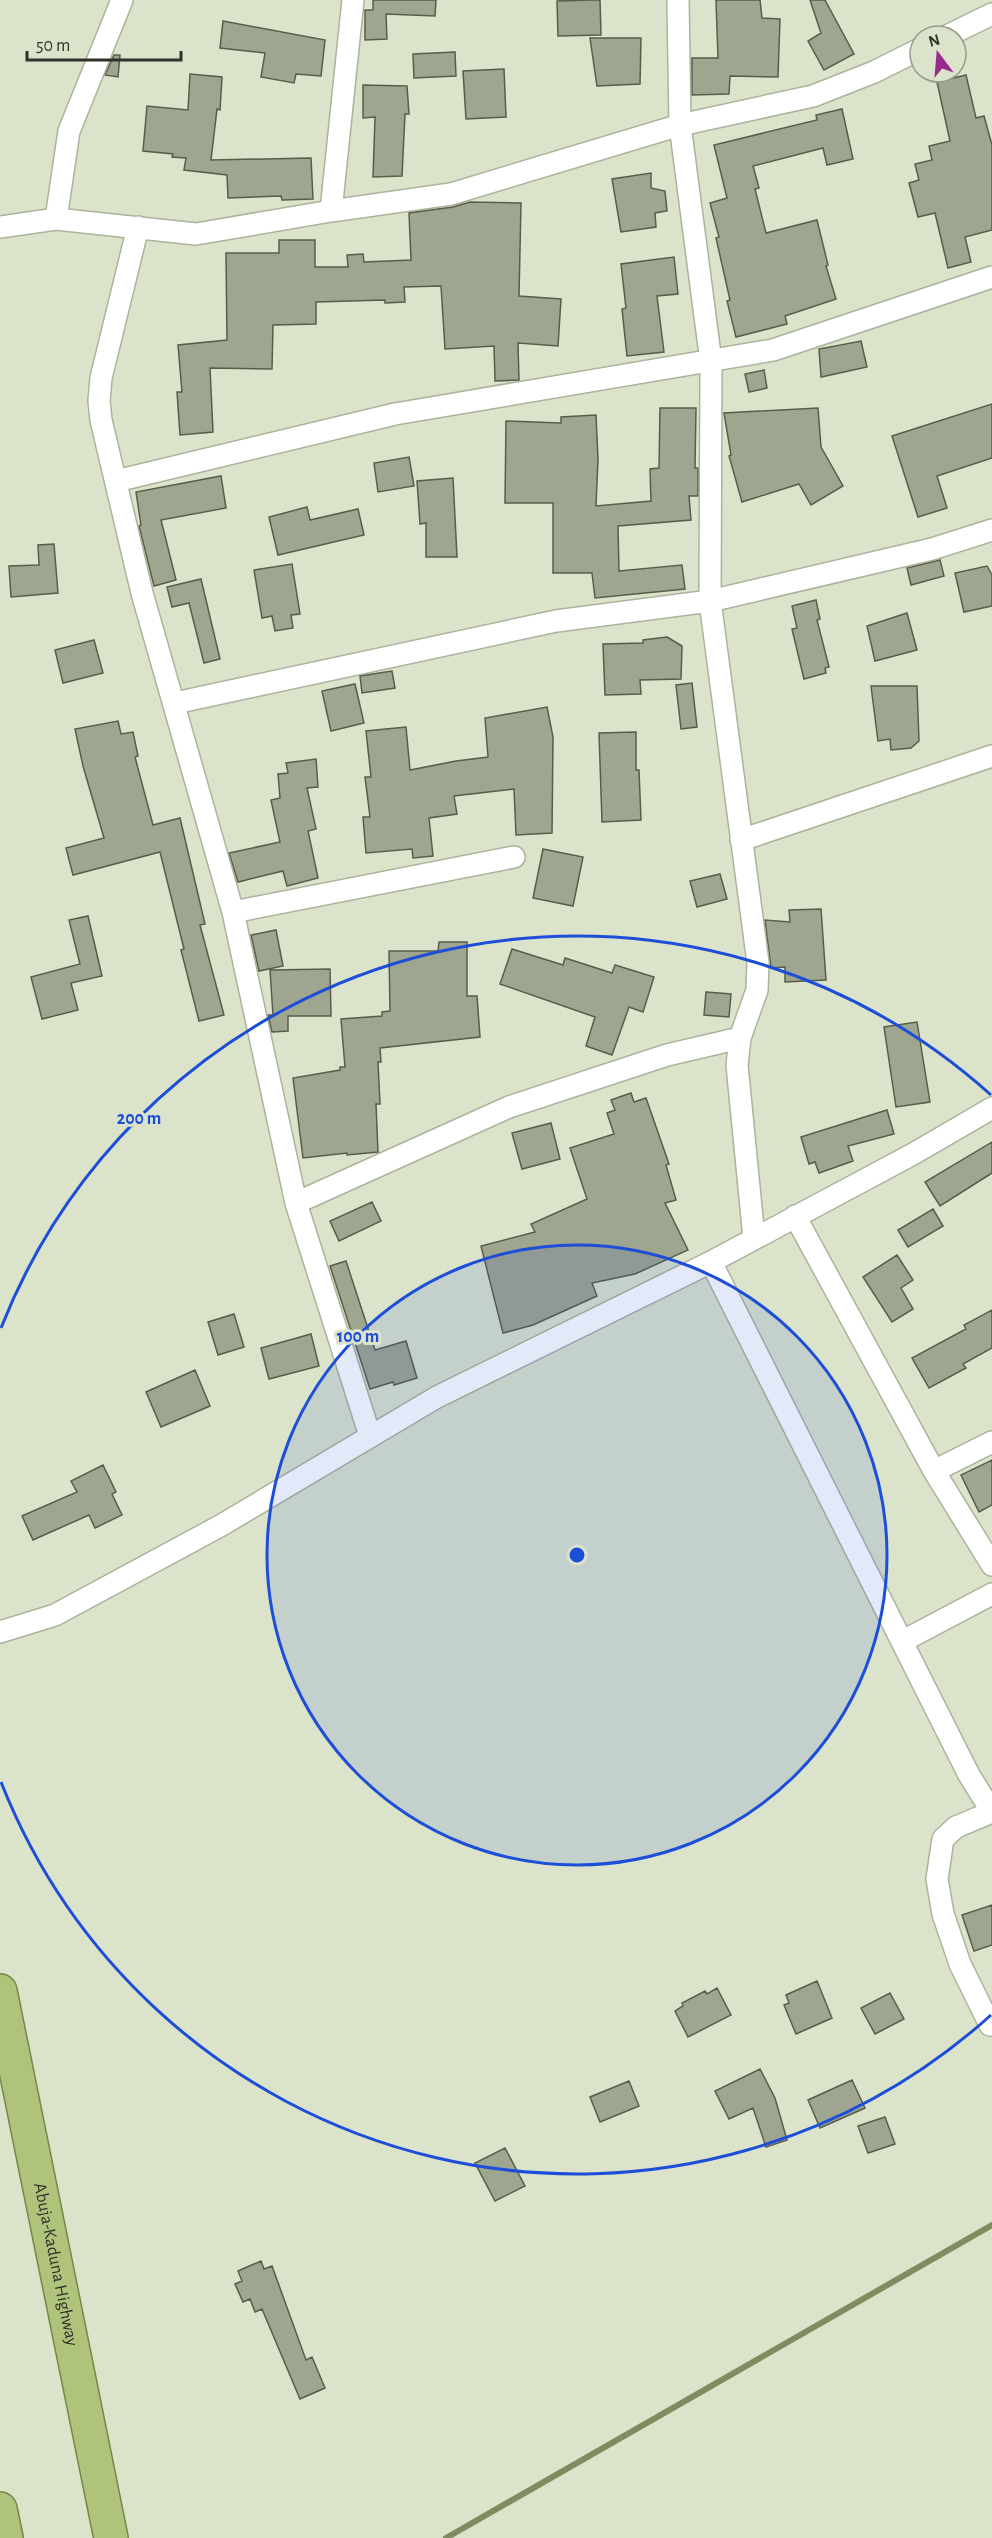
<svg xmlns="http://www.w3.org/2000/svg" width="992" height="2538" font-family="'Alegreya Sans',sans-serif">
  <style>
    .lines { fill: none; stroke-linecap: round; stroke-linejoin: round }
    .stream { stroke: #7f8c60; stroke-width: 6 }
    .building { fill: #9fa68f; stroke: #575d49; stroke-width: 1.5 }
    .minor-casing { stroke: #acb39c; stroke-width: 24 }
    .trunk-casing { stroke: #768648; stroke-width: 36 }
    .minor { stroke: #fff; stroke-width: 21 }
    .trunk { stroke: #b0c37a; stroke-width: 33 }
    .ring { fill: none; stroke: #1d4ed8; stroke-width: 3 }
    .labels { text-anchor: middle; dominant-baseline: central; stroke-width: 6; stroke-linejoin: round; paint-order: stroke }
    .street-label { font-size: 18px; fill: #2f3229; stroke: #dbe3cb }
    .centre { fill: #1d4ed8; stroke: #dbe3cb; stroke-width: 3 }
    .ring-label { font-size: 18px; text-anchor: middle; font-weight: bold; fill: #1d4ed8; stroke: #dbe3cb; stroke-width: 6; stroke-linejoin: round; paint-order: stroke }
  </style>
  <rect width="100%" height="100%" fill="#dbe3cb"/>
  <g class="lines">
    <path class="stream" d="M446 2538 992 2225"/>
  </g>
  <path class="building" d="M373 0H436L435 16 386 14 387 39 365 40V10H373Z
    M591 0H600L601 35 558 36 557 1Z
    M716 0H760L762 18 780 19 778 77 730 76 729 94 692 95V58H718Z
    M810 0H825L854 54 824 70 808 41 821 33Z
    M223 21 325 40 321 76 296 74 294 83 261 77 265 53 220 48Z
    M590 38H641L640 84 597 86Z
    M455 52 456 76 414 78 413 54Z
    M114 55H120L118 77 105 75Z
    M504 69 506 117 466 119 463 71Z
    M190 74 222 77 220 110 217 109 211 160 311 158 313 199 282 200 281 196 228 198 227 175 184 170 186 158 172 157 173 154 143 151 147 106 188 110Z
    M966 75 976 118 984 116 992 145V230L965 237 971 262 948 268 935 213 918 217 909 183 919 180 915 164 932 160 929 146 950 141 937 82Z
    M363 85 407 86 409 114H405L402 176 373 177 375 117 363 118Z
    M842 109 853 159 827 165 823 148 753 166 759 188 755 189 766 233 817 220 828 265 826 266 836 299 785 316 787 324 736 337 727 301 730 300 716 238 719 237 710 203 727 198 714 145 817 120 816 115Z
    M651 173V188L665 191 667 211 655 213 656 227 621 232 612 179Z
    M470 202 521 203 519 296 561 299 558 346 518 343 519 380 495 381 494 346 445 349 441 286 404 287 405 302 385 303V300L316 302V324L273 325 272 369 210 368 213 432 180 435 177 392H182L178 345 227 340 226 253H279V240H315V267H348L347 255 363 254 364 262 411 260 409 213 453 207Z
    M674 257 678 294 657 296 664 352 627 356 622 309 626 308 621 264Z
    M861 341 867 367 821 377 819 349Z
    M764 370 767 388 749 392 745 374Z
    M992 404V458L937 476 947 508 918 517 892 436Z
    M660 408H696L695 468H698V496H689L691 520 618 526 619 571 682 565 685 589 595 598 592 573H553V503H505L506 421 561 423V417L596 415 598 459 596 506 651 501 650 469 659 468Z
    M818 408 821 447 843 486 811 505 799 484 742 502 729 456 731 455 724 413Z
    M409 457 414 486 378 492 374 463Z
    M221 476 226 508 161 520 176 580 154 586 139 526 141 525 136 492Z
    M453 478 457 557H426V523L420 524 417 481Z
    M307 507 310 520 358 509 364 535 278 555 269 517Z
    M54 544 58 593 11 597 9 566 39 565 38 545Z
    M940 560 944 576 911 585 907 568Z
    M292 564 300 614 291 615 293 628 275 631 272 616 262 618 254 570Z
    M987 566 992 575V606L964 612 955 573Z
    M201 579 220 659 204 663 189 603 172 607 167 587Z
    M816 600 820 619 817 620 829 667 825 668 826 673 804 679 792 629 797 628 792 606Z
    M907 613 917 650 875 661 867 626Z
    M667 637 682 646 681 679 640 680 641 694 605 695 603 644 643 643V640Z
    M94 640 103 673 63 683 55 650Z
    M392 671 395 688 362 693 360 676Z
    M692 683 697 727 681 729 676 685Z
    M355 684 364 723 331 731 322 691Z
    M871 686H917L919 741 911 748 891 750 890 739 878 741Z
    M547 707 553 737 552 833 516 835 514 789 454 796 457 814 429 818 433 856 413 858 412 849 366 853 363 817H370L365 777H371L366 731 406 727 410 770 456 761 488 757 485 718Z
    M118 721 121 734 133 732 138 756 135 757 153 825 180 818 205 924 200 925 224 1015 199 1021 181 950 184 949 160 852 73 875 66 848 104 838 83 766 75 729Z
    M636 732V770H639L641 820 602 822 599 733Z
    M316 759 318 787 307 788 316 829 308 831 318 878 287 886 283 871 238 882 229 853 280 842 271 800 280 798 278 774 288 773 286 763Z
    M543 849 583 857 573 906 533 898Z
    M720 874 727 899 697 907 690 881Z
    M821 909 826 980 785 982V967L771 968 765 920 790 922 789 910Z
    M88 916 102 976 71 983 78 1010 42 1019 31 977 80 964 69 920Z
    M276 930 283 966 259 971 251 935Z
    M439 942H467V996H477L480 1037 380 1048 381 1062H378L380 1104H376L378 1152 347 1155V1153L303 1158 293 1078 340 1070V1067H345L341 1019 382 1016V1012L390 1011 389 951H438Z
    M512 949 563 965 565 958 612 973 615 965 654 977 643 1012 629 1007 612 1055 586 1046 595 1017 500 984Z
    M330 969 331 1016H288V1031L272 1032 268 1015H273L270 970Z
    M706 992 731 994 729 1017 704 1015Z
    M917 1022 930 1102 896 1107 884 1027Z
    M631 1093 634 1102 646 1098 669 1164 666 1165 676 1200 665 1203 688 1250 635 1274 592 1283 597 1296 533 1325 503 1333 481 1246 535 1232 531 1224 587 1199 570 1148 614 1134 607 1113 615 1110 611 1100Z
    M887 1110 894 1134 848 1146 853 1161 819 1173 815 1162 809 1164 801 1137Z
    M551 1123 560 1159 522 1169 512 1133Z
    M992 1142V1173L940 1206 925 1182Z
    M372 1202 381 1221 339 1241 330 1221Z
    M933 1209 943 1226 908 1247 898 1230Z
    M897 1255 913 1280 901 1288 913 1309 892 1322 863 1277Z
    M346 1261 375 1350 406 1341 417 1378 394 1385 393 1382 370 1389 330 1266Z
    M992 1310V1348L963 1364 966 1368 929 1388 912 1358 966 1329 964 1325Z
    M234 1314 244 1347 218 1355 208 1322Z
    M311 1334 319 1366 269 1379 261 1348Z
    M195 1370 210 1406 161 1427 146 1392Z
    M992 1460V1505L979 1512 961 1475Z
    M103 1465 116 1492 112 1494 122 1515 95 1528 89 1515 33 1540 22 1516 77 1492 71 1481Z
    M992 1905V1945L974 1951 962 1915Z
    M817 1981 832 2018 796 2034 784 2005 789 2003 786 1995Z
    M717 1988 731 2015 688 2037 675 2011 683 2006 682 2003 705 1991 707 1994Z
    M890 1993 904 2019 875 2034 861 2008Z
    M760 2069 775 2098 787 2140 766 2147 753 2108 729 2119 715 2091Z
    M852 2080 865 2108 820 2128 808 2100Z
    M629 2081 639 2106 600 2122 590 2097Z
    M885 2117 895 2144 868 2153 858 2126Z
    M505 2148 525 2186 495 2201 475 2163Z
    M261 2261 264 2269 272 2266 306 2360 312 2357 325 2388 300 2399 262 2309 255 2312 250 2299 243 2302 235 2284 242 2281 238 2271Z"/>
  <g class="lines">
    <defs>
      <path id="minor" d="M678 0 680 125 711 362 710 601 758 963 757 990 740 1038 737 1065 754 1238
        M947 36 992 14
        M331 211 353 0
        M56 219 69 131 122 0
        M0 227 56 219 196 234 331 211 451 194 680 125 813 96 874 72 920 49
        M138 227 101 378 99 401 101 420 142 593 233 912 296 1203 370 1436
        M116 481 395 414 773 350 992 277
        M175 703 556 621 710 601 932 549 992 530
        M741 840 992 756
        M233 912 514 857
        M296 1203 509 1107 667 1055 740 1038
        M795 1216 934 1471 992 1565
        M711 1262 969 1775 992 1812
        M934 1471 992 1442
        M0 1632 55 1615 220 1526 437 1397 711 1262 913 1154 992 1108
        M903 1641 992 1594
        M990 2025 960 1964 943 1914 937 1879 943 1839 956 1827 992 1812"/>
      <g id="trunk">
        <path id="s1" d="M0 1991 111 2538"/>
        <path d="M0 2509 6 2538"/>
      </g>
    </defs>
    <use href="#minor" class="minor-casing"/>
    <use href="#trunk" class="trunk-casing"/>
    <use href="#minor" class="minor"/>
    <use href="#trunk" class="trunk"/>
  </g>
  <circle cx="577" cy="1555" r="310" fill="#1d4ed8" fill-opacity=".12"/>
  <g class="ring">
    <circle cx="577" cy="1555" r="310"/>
    <path d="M991 2015A619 619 0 0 1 1 1782M1 1328A619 619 0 0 1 991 1095"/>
  </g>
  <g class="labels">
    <g class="street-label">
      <text stroke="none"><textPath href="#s1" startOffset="279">Abuja-Kaduna Highway</textPath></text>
    </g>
  </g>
  <circle cx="577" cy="1555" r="9" class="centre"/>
  <g class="ring-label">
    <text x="139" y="1124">200 m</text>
    <text x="358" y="1342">100 m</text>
  </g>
  <g transform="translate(938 54) rotate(344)"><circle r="28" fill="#dbe3cb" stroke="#969c8a" stroke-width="1.5"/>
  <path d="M0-4.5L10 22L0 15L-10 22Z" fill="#972c8e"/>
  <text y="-9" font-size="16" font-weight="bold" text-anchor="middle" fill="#2f3229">N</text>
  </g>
  <path d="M27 51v9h154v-9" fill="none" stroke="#2f3229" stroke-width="3"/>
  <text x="36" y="51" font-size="18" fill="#2f3229" stroke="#dbe3cb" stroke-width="4.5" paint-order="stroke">50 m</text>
</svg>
